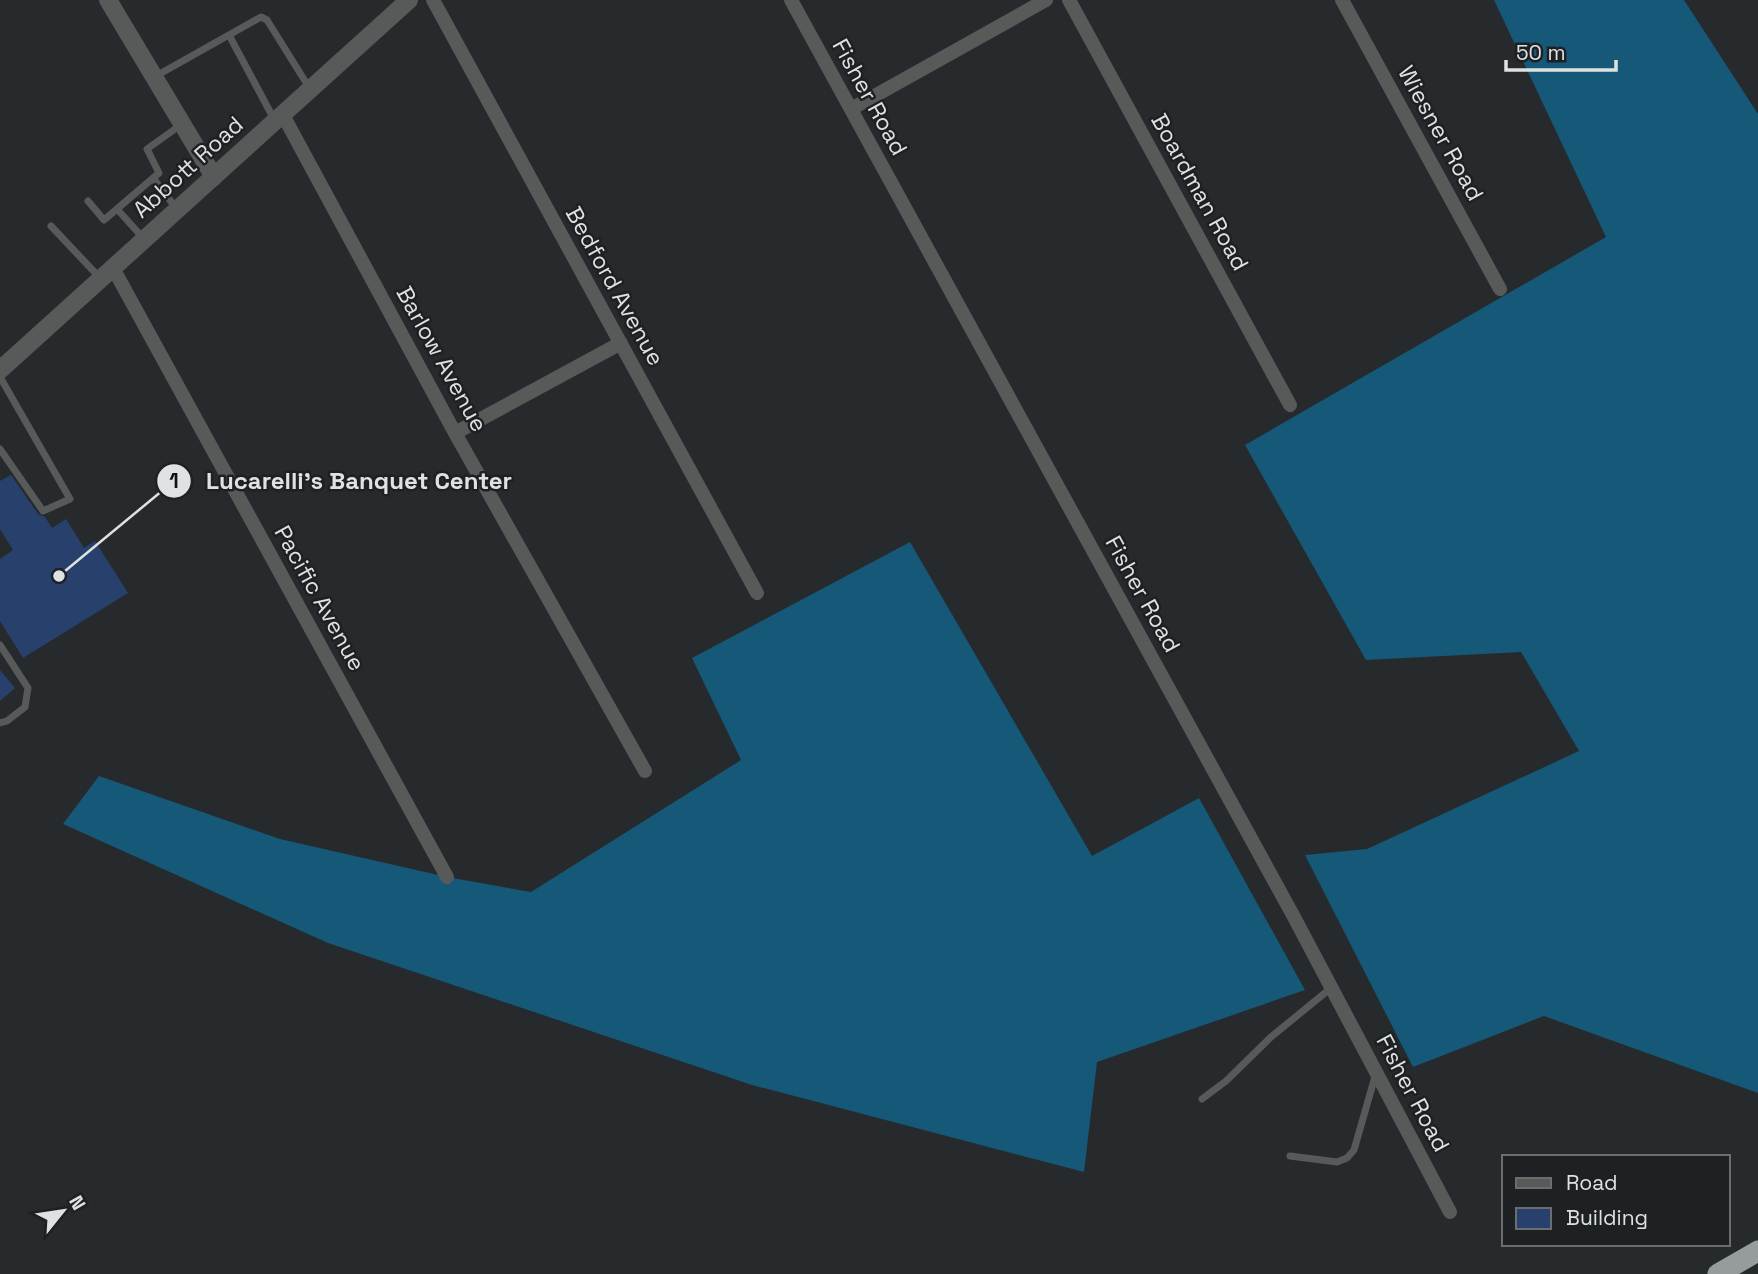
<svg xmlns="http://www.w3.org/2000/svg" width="1758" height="1274" font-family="'Space Grotesk',sans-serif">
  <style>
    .forest { fill: #155877 }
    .building { fill: #27416c }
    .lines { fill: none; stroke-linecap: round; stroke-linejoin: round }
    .service { stroke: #585a5a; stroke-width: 7 }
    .minor { stroke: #585a5a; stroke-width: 14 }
    .tertiary { stroke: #585a5a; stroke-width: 18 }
    .motorway { stroke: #969c9d; stroke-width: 21 }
    .labels { text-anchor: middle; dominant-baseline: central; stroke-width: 5; stroke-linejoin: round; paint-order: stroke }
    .street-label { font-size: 23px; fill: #dfe2e3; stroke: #1d2123 }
    .leader { fill: none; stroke: #dfe2e3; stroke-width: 2.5 }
    .callout-dot { fill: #dfe2e3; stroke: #1d2123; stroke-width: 2.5 }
    .mark-label { font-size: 21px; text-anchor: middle; font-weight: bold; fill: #111 }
    .callout-label { font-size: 24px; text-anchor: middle; font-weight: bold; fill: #dfe2e3; stroke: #1d2123; stroke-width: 5; stroke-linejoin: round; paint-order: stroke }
  </style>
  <rect width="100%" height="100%" fill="#262a2c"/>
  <path class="forest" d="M1494 0H1684L1758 114V1093L1544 1016 1413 1067 1305 855 1367 849 1579 751 1521 652 1366 660 1245 445 1606 237Z
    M910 542 1092 856 1199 798 1305 990 1097 1062 1084 1172 752 1085 328 943 63 824 99 776 280 839 447 877 531 892 741 760 692 658Z"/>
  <path class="building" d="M11 475 38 514 45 517 52 528 66 519 84 548 95 541 128 593 23 658 0 621V559L13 550 0 529V481Z
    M0 670 15 688 0 701Z"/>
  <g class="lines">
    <path class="service" d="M229 35 275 121
      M156 76 261 17 267 20 310 89
      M153 178 176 208
      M88 201 104 220 159 173 147 149 182 124
      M117 209 144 239
      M51 226 101 279
      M0 377 70 499 43 511 0 449
      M0 645 28 688 25 707 7 721 0 723
      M1202 1099 1226 1081 1271 1037 1331 988
      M1290 1156 1337 1162 1347 1158 1354 1150 1376 1073"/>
    <path class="minor" d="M433 0 757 593
      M791 0 1294 917 1450 1212
      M1069 0 1290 405
      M1342 0 1500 289
      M851 109 1046 0
      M283 115 455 433 645 771
      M113 268 447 877
      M455 433 621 343"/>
    <path class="tertiary" d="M108 0 214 177
      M0 370 409 0"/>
    <path class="motorway" d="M1718 1274 1758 1251"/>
  </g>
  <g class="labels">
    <g class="street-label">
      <text transform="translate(870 97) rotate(61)">Fisher Road</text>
      <text transform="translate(1441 133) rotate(61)">Wiesner Road</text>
      <text transform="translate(188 167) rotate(-42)">Abbott Road</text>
      <text transform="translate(1200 192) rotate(61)">Boardman Road</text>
      <text transform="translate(615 286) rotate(61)">Bedford Avenue</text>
      <text transform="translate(442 359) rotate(61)">Barlow Avenue</text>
      <text transform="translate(1143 594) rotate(61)">Fisher Road</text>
      <text transform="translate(320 598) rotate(61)">Pacific Avenue</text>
      <text transform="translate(1413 1093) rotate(62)">Fisher Road</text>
    </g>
  </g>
  <path class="leader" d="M59 576L174 481"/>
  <g class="callout-dot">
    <circle cx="59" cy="576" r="7"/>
    <circle cx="174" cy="481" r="18"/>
  </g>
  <g class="mark-label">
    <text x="174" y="488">1</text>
  </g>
  <g class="callout-label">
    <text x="359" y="489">Lucarelli's Banquet Center</text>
  </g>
  <rect x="1502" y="1155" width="228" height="91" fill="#1d2123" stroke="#6b6e70" stroke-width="2"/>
  <rect x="1516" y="1178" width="35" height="10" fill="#585a5a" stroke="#6b6e70" stroke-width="2"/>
  <text x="1566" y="1190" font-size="21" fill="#dfe2e3">Road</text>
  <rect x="1516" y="1208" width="35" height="21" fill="#27416c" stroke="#6b6e70" stroke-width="2"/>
  <text x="1566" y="1225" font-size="21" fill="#dfe2e3">Building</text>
  <g transform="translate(63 1211) rotate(60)" stroke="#1d2123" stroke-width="5" paint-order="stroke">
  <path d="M0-5L12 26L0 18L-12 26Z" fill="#dfe2e3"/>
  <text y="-10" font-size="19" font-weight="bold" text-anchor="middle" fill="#dfe2e3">N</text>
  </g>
  <path d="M1506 60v10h110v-10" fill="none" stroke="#dfe2e3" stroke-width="3.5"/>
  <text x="1516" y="60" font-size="21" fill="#dfe2e3" stroke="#1d2123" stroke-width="5" paint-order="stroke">50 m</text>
</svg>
